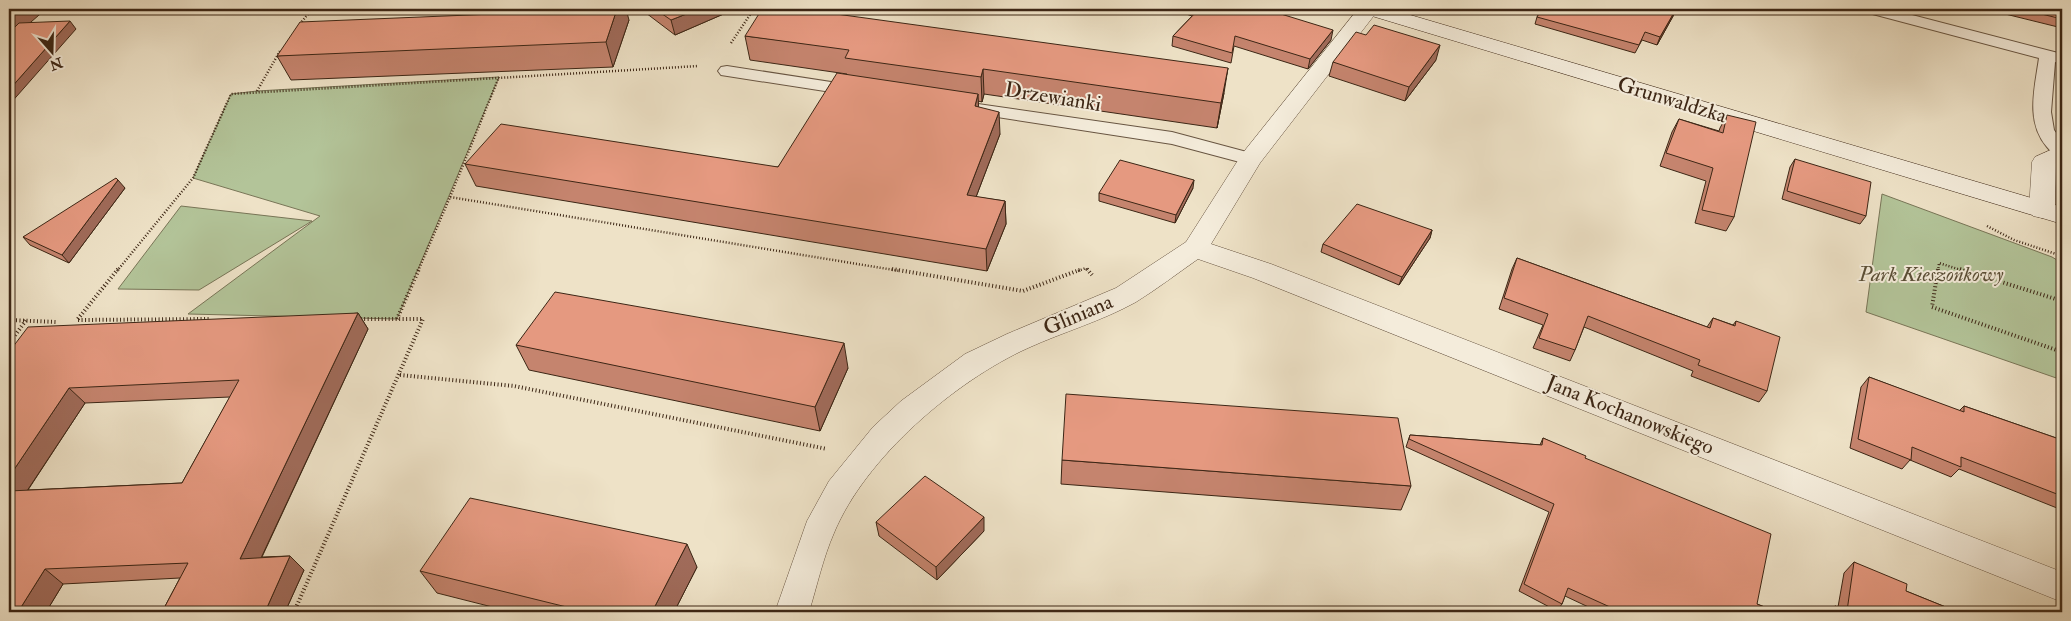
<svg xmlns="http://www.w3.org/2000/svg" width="2071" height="621" font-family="'IM FELL Double Pica',serif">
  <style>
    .green { fill: #b3c499; stroke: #787557 }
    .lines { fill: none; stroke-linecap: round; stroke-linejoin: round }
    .lane-casing { stroke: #685542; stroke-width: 2 }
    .street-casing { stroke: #685542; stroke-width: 1 }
    .secondary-casing { stroke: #3c2615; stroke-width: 1 }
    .path-far1 { stroke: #3c2615; stroke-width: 2.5; stroke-dasharray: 1 2; stroke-linecap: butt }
    .path { stroke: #3c2615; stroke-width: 4; stroke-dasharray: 1 2.5; stroke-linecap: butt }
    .lane { fill: #f4ecdb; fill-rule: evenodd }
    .street { fill: #f4ecdb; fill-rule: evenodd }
    .secondary { fill: #f4ecdb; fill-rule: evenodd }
    .wall { fill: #c5846e; stroke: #3c2615; fill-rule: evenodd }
    .shaded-wall { fill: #a06b5a; stroke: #3c2615 }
    .building { fill: #e59980; stroke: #3c2615 }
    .labels { text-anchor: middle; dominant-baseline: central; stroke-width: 4; stroke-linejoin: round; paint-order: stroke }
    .street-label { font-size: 21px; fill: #3c2615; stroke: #f4ecdb }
    .park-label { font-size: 21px; font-style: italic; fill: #5a4e36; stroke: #f4ecdb }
  </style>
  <rect width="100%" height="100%" fill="#eee2c7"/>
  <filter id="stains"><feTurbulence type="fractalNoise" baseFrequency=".004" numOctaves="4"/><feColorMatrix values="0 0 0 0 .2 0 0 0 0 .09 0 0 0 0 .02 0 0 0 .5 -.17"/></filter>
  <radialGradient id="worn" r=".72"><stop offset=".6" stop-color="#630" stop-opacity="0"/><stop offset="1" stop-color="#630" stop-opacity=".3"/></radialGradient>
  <path class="green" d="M499 77 397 319 188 314 320 216 193 178 231 94 257 91Z
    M1882 194 2052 257 2062 263V380L1866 312Z
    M181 206 312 221 199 290 118 289Z"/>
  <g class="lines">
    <defs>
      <path id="lane" d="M1863 9H1889L2062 54V64L2055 62 2051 112 2054 130 2062 141V158C2055 156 2052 153 2047 147 2025 122 2035 87 2039 58L1865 12Z
        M727 66 857 86 863 87 866 91 863 95 857 96 721 75 718 71 721 67Z
        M971 103 1172 132 1258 155 1260 159 1258 163 1251 165 1172 144 965 112 962 108 965 104Z"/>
      <path id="street" d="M1358 9H1379L1260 163 1211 244 1271 264 2062 572V602L1253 278 1198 259C1178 273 1157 289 1136 302 1102 321 1063 332 1028 348 955 381 865 458 834 533 823 558 817 586 809 612H775L807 521 829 481 873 427 901 401 965 354 1007 334 1116 288 1186 242 1242 154Z
        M2062 145V163L2056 166 2055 210 2051 216 2042 218 2033 216 2029 210 2032 162 2035 157Z"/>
      <path id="secondary" d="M1359 9H1390L2062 207V224L1362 13Z"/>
    </defs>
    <use href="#lane" class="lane-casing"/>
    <use href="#street" class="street-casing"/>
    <use href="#secondary" class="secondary-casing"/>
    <path class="path-far1" d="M300 24 312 9
      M731 43 754 9
      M257 91 280 51
      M450 197 499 77
      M1987 226 2014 240 2062 256
      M117 271 193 178 231 94 698 66
      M418 271 450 197 900 271
      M1078 271 1086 268 1088 271
      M1938 271 1939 263 1964 271"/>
    <path class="path" d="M118 269 77 320 209 319
      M892 269 1023 291 1082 269
      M1087 269 1092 275
      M1938 269 1932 307 2062 352
      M1960 269 2062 301
      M397 319 419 269
      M9 320 57 322
      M9 344 26 320
      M400 375 514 386 827 449
      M295 608 322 612
      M294 612 423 319H358"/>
    <use href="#lane" class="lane"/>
    <use href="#street" class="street"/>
    <use href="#secondary" class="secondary"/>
  </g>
  <path class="wall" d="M644 9H735L675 35 646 13Z
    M1172 9H1275L1273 12 1331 40 1308 69 1234 46 1231 63 1172 46 1173 36 1192 16Z
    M1542 9H1677L1657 45 1642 40 1635 53 1535 24 1537 17Z
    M1985 9H2062V28Z
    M629 20 613 67 291 80 277 56Z
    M745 36 1224 93 1217 128 984 94 982 102 978 101V106L1000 134 976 197 1005 201 1006 224 987 271 476 186 465 164 778 167 847 74 750 60Z
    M1436 60 1405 101 1329 76 1333 62Z
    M1727 115 1734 217 1726 231 1695 223 1706 181 1660 166 1672 132 1679 119 1719 131 1720 128Z
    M1795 159 1866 216 1860 224 1782 199 1790 167Z
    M125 188 69 263 30 245 23 237Z
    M1193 188 1175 223 1099 201V193Z
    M1432 230 1430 238 1399 285 1321 252 1323 244Z
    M1517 258 1707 327 1713 318 1733 325 1736 321 1767 391 1759 402 1691 376 1693 371 1584 327 1575 350 1570 361 1533 348 1543 325 1499 309 1512 269Z
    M358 313 368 329 262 557 290 556 304 570 285 612H162L180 578 63 584 46 612H9V352ZM230 397 182 483 28 490 85 403Z
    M516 345 848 368 820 431 529 370Z
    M1869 377 1959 411 1964 406 2062 440V510L1959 469 1951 477 1910 460 1902 469 1850 448 1861 387Z
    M1410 435 1540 445 1543 438 1585 458 1757 604 1777 612H1599L1565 596 1562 604 1557 611 1519 591 1549 512 1406 447Z
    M1062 460 1411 486 1401 510 1061 484Z
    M876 522 984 531 937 580 879 536Z
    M1854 562 1906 591 1958 612H1828L1835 606 1838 607 1844 573Z
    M697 567 674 612H512L437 593 420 571Z"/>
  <path class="shaded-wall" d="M22 9H46L9 41V20Z
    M617 9H626L629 20 613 67 606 42Z
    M699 9H735L675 35 671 20Z
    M1269 9H1275L1266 20 1268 10Z
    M1676 9H1677L1657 45 1660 37Z
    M70 21 76 29 9 105V90Z
    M1333 30 1331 40 1308 69 1310 59Z
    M1440 45 1436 60 1405 101 1409 87Z
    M1228 68 1224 93 1217 128 1221 103Z
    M983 69 984 94 982 102 981 77Z
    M978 94 979 116 975 106Z
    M999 112 1000 134 968 218 967 195Z
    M118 180 125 188 69 263 62 255Z
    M1194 180 1193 188 1175 223 1176 215Z
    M1005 201 1006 224 987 271 986 249Z
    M1432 230 1430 238 1399 285 1402 277Z
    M358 313 368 329 254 573 240 559Z
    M844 343 848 368 820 431 815 407Z
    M69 388 85 403 17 506 9 499V477Z
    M984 517V531L937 580 936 567Z
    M687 544 697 567 674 612H652Z
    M290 556 304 570 285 612H265Z
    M45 569 63 584 46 612H18Z"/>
  <path class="building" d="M9 9H22L9 20Z
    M594 9H617L606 42 277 56 300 22 590 10Z
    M655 9H699L671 20Z
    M762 9H800L1228 68 1221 103 983 69 981 77 845 58 849 50 745 36Z
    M1199 9H1269L1268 10 1333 30 1310 59 1235 36 1232 53 1173 36Z
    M1542 9H1676L1660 37 1645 32 1639 45 1537 17Z
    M2021 9H2062V19Z
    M70 21 9 90V33L19 23Z
    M1374 25 1440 45 1409 87 1333 62 1356 32 1366 35Z
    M837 73 978 94 975 106 999 112 967 195 1005 201 986 249 465 164 501 124 778 167Z
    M1727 115 1756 122 1734 217 1702 210 1713 168 1666 153 1679 119 1723 133Z
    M1795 159 1871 182 1866 216 1787 191Z
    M1120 160 1194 180 1176 215 1099 193Z
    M116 178 118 180 62 255 23 237Z
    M1357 204 1432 230 1402 277 1323 244Z
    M1517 258 1710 328 1713 318 1735 326 1736 321 1780 337 1767 391 1698 365 1700 360 1588 316 1575 350 1539 338 1548 314 1504 298Z
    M555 292 844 343 815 407 516 345Z
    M358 313 240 559 290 556 265 612H162L188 563 45 569 18 612H9V491L182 483 239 380 69 388 9 477V352L28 327Z
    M1869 377 1964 412V406L2062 440V496L1961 457V467L1912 447 1911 460 1858 439Z
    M1066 394 1398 418 1411 486 1062 460Z
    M1410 435 1542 445 1543 438 1586 456 1585 458 1771 534 1757 604 1777 612H1621L1568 588 1562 604 1524 584 1554 504 1409 439Z
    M925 476 984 517 936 567 876 522Z
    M470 498 687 544 652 612H587L420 571Z
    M1854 562 1907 584 1906 591 1958 612H1834L1835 606 1847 611Z"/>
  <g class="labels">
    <g class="street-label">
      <text transform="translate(1053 97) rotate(9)">Drzewianki</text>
      <text transform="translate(1672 100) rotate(17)">Grunwaldzka</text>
      <text transform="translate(1078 315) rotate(-23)">Gliniana</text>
      <text transform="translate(1630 415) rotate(22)">Jana Kochanowskiego</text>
    </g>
    <g class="park-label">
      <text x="1931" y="274">Park Kieszonkowy</text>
    </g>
  </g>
  <rect width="2071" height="621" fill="none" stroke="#eee2c7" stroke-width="30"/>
  <rect x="10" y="10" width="2051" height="601" fill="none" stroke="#3c2615" stroke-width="2.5"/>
  <rect x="15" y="15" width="2041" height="591" fill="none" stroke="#3c2615"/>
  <g transform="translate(52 52) rotate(160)" stroke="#f4ecdb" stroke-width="4" paint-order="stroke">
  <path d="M0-4L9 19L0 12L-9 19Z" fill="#3c2615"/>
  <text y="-8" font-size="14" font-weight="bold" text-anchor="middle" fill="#3c2615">N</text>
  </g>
  <rect width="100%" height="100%" filter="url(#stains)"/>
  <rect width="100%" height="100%" fill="url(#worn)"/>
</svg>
